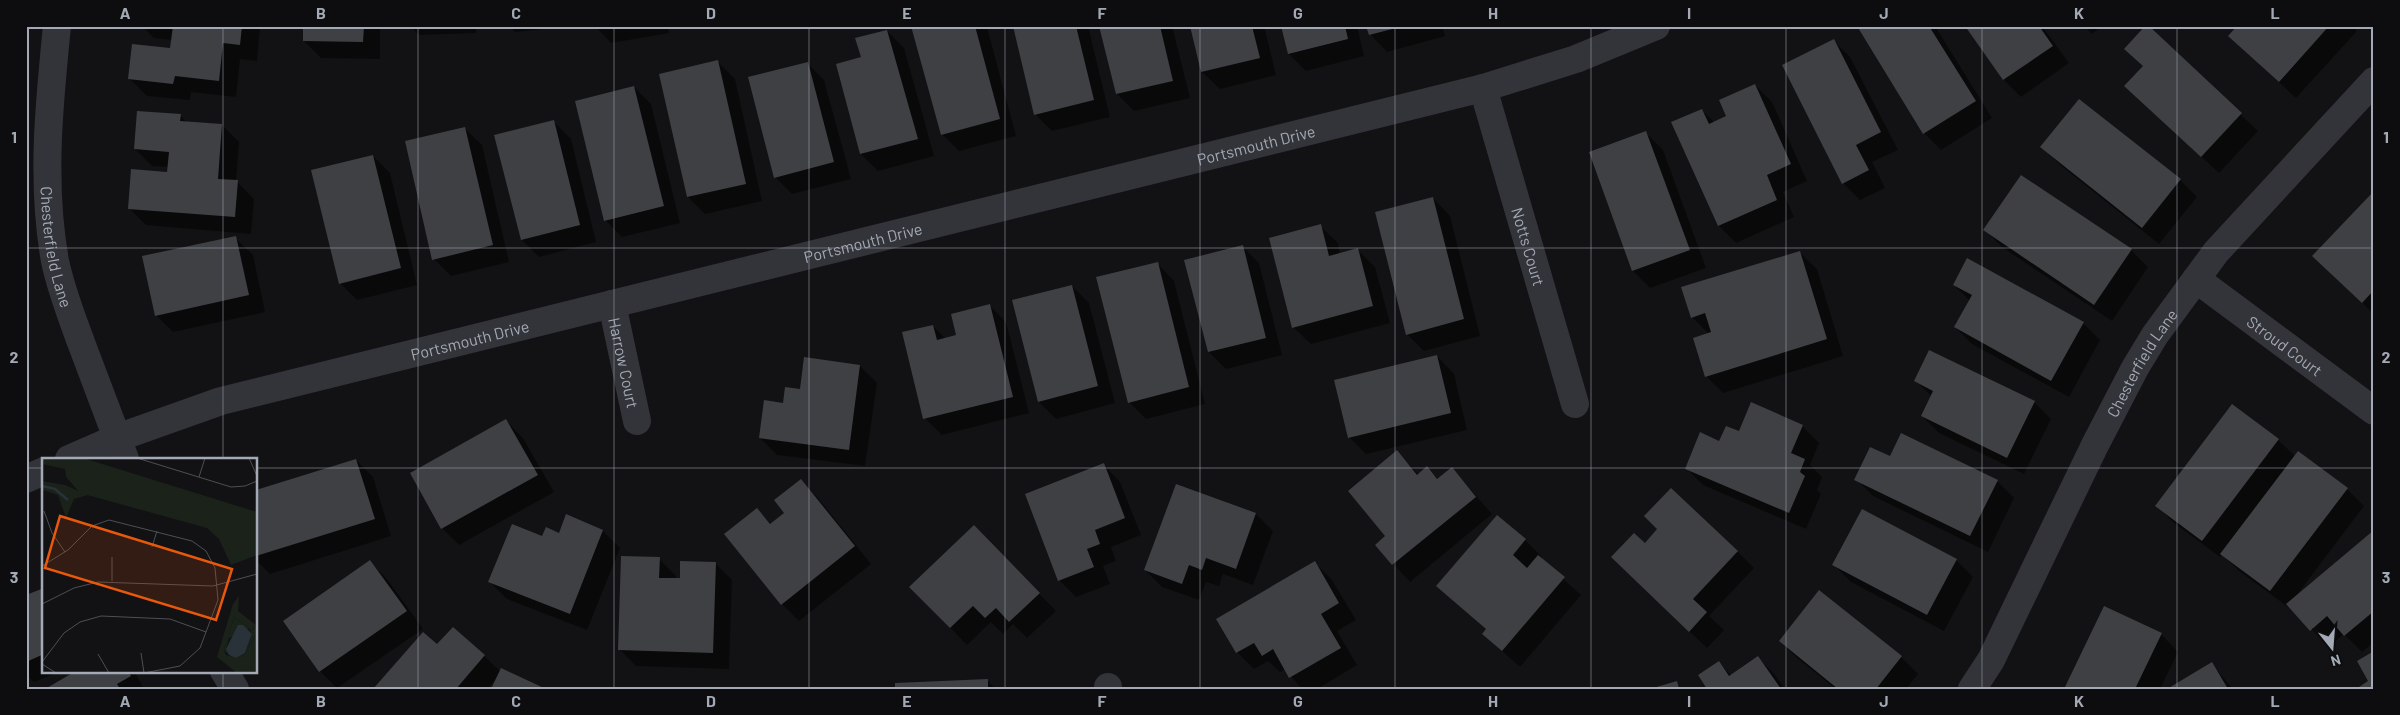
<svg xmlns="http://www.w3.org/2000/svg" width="2400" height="715" font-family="Barlow,sans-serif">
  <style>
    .shadow { fill: #0007 }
    .building { fill: #3e4044 }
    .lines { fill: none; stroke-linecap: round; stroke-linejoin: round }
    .minor { stroke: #333439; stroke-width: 28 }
    .grid { fill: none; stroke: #a3aab5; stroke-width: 1; stroke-opacity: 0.55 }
    .labels { text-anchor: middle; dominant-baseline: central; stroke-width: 4.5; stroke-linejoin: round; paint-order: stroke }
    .street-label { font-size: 16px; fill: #a3aab5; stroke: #0d0d0f }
    .inset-river { fill: none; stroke: #283238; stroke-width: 2.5 }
    .inset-road { fill: none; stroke: #4c4f54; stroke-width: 1 }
    .view { fill: #e8590c; fill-opacity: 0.15; stroke: #e8590c; stroke-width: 2.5 }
    .inset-edge { fill: none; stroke: #a3aab5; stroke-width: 2.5 }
    .neatline { fill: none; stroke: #a3aab5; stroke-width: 2 }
    .grid-label { font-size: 16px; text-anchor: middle; font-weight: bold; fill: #a3aab5 }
  </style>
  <rect width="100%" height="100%" fill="#121214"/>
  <path class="shadow" d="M142 26H260L257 61 240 59 236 97 191 92 190 100 147 96 130 79 171 50 172 40 154 38Z
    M304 26H380V59L321 58 304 41Z
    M410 26H476V33L419 35Z
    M509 26H572L515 32Z
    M595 26H668L669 33 611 43Z
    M913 26 987 27 1016 136 959 151 942 134Z
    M1014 26H1088L1110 117 1052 131 1035 114Z
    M1100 26H1172L1190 98 1134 111 1117 94Z
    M1191 26H1264L1276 75 1220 89 1202 72Z
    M1283 26H1357L1364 56 1306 71 1289 54Z
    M1367 26H1442L1445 36 1387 52 1370 34Z
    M1859 26H1935L1992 118 1941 150 1924 133Z
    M1966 26H2042L2069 63 2021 97 2004 80Z
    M2084 26H2102L2092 34Z
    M2147 26 2258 131 2219 173 2143 103 2144 67 2126 49Z
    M2238 26H2352L2357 31 2296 98 2229 36Z
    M887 31 904 48 934 156 878 171 861 154 837 65 862 58Z
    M1833 40 1850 57 1898 150 1872 162 1885 188 1860 200 1843 183Z
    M718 62 735 79 762 201 705 214 688 197Z
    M807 63 824 80 851 179 792 194 775 177Z
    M1755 85 1772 102 1807 181 1783 192 1794 217 1736 243 1719 226 1673 123 1702 110 1715 123 1728 117Z
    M634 87 651 104 680 223 622 237 605 220Z
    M180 115 187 123 222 125 239 142 236 181 254 199 251 234 146 225 129 208 169 174V167L152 166 135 149Z
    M554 122 571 139 596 242 539 257 522 240Z
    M464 128 482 145 509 262 451 276 434 259Z
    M1646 133 1663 150 1706 268 1650 288 1633 271 1591 153Z
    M2042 147 2180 180 2197 197 2159 244 2059 164Z
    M373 156 390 173 417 285 357 300 340 283Z
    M2374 193V314L2331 273Z
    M1433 198 1450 216 1480 336 1424 351 1407 334Z
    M1320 226 1338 243 1340 254 1358 250 1375 267 1390 323 1311 344 1293 327Z
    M1985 230 2131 250 2148 267 2112 321 2002 247Z
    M235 238 253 255 265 312 173 332 156 315Z
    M1242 246 1259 263 1282 355 1226 369 1209 352Z
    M1799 252 1817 269 1843 356 1723 393 1706 376 1709 334 1692 317Z
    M1157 263 1174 281 1205 404 1146 419 1129 402Z
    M1954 285 2083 323 2100 340 2069 397 1972 344 1955 327 1970 301Z
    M1072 286 1089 303 1115 403 1056 419 1039 402Z
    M989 305 1006 322 1029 413 942 435 925 418 933 326 946 339 958 336Z
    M1437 356 1454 374 1467 430 1366 454 1349 437Z
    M860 366 877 383 865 466 777 455 760 438 801 391Z
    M1916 381 2034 402 2051 419 2024 474 1939 433 1922 416 1932 397Z
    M506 421 523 438 554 492 459 545 442 528 411 474Z
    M1802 426 1819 443 1810 465 1822 477 1817 490 1821 494 1806 529 1703 485 1686 468 1720 442 1739 433Z
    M1901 435 1997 481 2014 498 1988 552 1873 496 1856 479 1890 458Z
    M2278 440 2296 457 2299 453 2347 489 2364 506 2296 596 2374 532V642L2362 652 2344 634 2328 647 2289 605 2288 607 2239 571 2222 554 2220 557 2174 523 2157 506Z
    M1397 452 1419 475 1427 468 1438 479 1452 469 1492 514 1410 582 1376 545 1387 536Z
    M356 460 373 477 391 536 270 574 256 560V491Z
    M1103 464 1120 482 1141 535 1111 547 1116 561 1103 566 1110 584 1076 597 1059 580Z
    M801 481 818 498 871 564 799 621 782 604 757 510 772 525 786 513Z
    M1256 514 1273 531 1253 585 1223 574 1219 586 1206 582 1199 600 1162 587 1145 570Z
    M567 516 603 531 620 548 587 630 507 599 490 582 543 538 560 534Z
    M1497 516 1525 540 1542 557 1541 559 1581 595 1520 667 1483 634 1487 630 1437 586Z
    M991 543 1056 611 1027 638 1013 624 1003 634 991 622 967 645 911 587Z
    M1645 545 1737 551 1754 568 1709 616 1724 630 1707 648 1629 574Z
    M659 559 676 576V579H681L715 563 732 580 729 669 636 666 619 649Z
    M1956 560 1973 577 1944 631 1851 582 1834 565Z
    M370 562 387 579 423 629 337 688 320 671 285 621Z
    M1315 563 1332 580 1356 620 1337 631 1357 665 1317 689H1302L1285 669 1280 672 1268 661 1254 669 1237 652Z
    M44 589V671H61L34 682 26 675V596Z
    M2105 607 2161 634 2178 652 2160 689H2066Z
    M1780 641 1901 657 1918 674 1906 689H1836L1797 658Z
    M437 646 484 656 501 672 487 689H375Z
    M1758 658 1775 675 1785 689H1709L1719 663 1732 676Z
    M2211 663 2233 689H2169Z
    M79 671H134L144 689H48Z
    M987 680 996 689H896Z"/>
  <path class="building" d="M173 26H242L240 45 223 43 219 81 175 76 173 84 128 79 132 44 170 48Z
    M303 26H364L363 42 303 41Z
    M911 26H975L1000 119 941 135Z
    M1013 26H1076L1094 100 1034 115Z
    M1099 26H1160L1173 81 1116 94Z
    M1190 26H1252L1260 58 1201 72Z
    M1281 26H1345L1348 39 1288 54Z
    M1366 26H1400V27L1369 35Z
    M1857 26H1929L1976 101 1923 134Z
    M1965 26H2039L2053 46 2003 80Z
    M2145 26H2149L2242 113 2201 157 2124 86 2143 66 2124 49Z
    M2237 26H2329L2279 82 2228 36Z
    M887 30 918 139 860 154 836 64 861 57 855 38Z
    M1834 39 1881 132 1856 145 1869 170 1842 184 1782 65Z
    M718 60 746 184 687 197 659 74Z
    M808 62 834 162 774 178 748 77Z
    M1755 84 1791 164 1767 175 1777 200 1718 226 1671 122 1702 109 1709 124 1726 116 1719 100Z
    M634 86 664 206 604 221 575 101Z
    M2079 99 2181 179 2142 228 2040 147Z
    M137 111 181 114 180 121 222 124 218 179 238 180 235 217 128 209 131 169 167 172 169 152 134 149Z
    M554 120 580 225 521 240 494 135Z
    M465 127 493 245 432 260 405 141Z
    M1646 131 1690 250 1632 271 1589 152Z
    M373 155 401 268 339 284 311 170Z
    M2021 175 2132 249 2094 305 1983 230Z
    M2374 191V290L2362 303 2312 256Z
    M1433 197 1464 319 1406 335 1375 212Z
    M1321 224 1329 256 1358 248 1373 306 1292 328 1269 238Z
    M236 236 249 295 155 316 142 256Z
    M1243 245 1266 338 1208 352 1184 260Z
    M1800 251 1827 339 1705 377 1693 338 1711 332 1705 313 1691 318 1681 287Z
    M1967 258 2084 322 2051 381 1954 327 1972 295 1953 285Z
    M1158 262 1189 387 1128 403 1096 277Z
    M1072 285 1098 386 1038 402 1012 300Z
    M990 304 1013 397 923 419 902 332 933 325 937 340 956 335 951 314Z
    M1929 350 2035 401 2007 458 1921 416 1933 391 1914 381Z
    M1437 355 1451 413 1348 438 1334 380Z
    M804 357 860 365 849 450 759 438 764 400 783 403 785 387 800 389Z
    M1751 402 1803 425 1791 453 1805 459 1800 472 1805 476 1789 513 1685 469 1700 432 1719 441 1726 426 1739 431Z
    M2232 404 2279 439 2202 541 2155 506Z
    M506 419 538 475 441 529 410 473Z
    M1901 433 1998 480 1970 536 1854 480 1870 447 1890 456Z
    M1397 450 1417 475 1427 466 1437 479 1452 467 1476 497 1392 565 1375 545 1385 536 1348 491Z
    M2298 451 2348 488 2270 591 2220 554Z
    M356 459 375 519 256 556V490Z
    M1104 463 1125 518 1095 530 1100 544 1087 549 1094 567 1058 581 1025 494Z
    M801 479 855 546 781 605 724 534 757 508 770 524 784 513 774 500Z
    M1176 484 1256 513 1236 569 1206 558 1202 570 1189 565 1182 584 1144 570Z
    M1671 488 1738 551 1693 599 1707 612 1689 632 1611 557 1634 533 1645 543 1657 529 1644 516Z
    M1862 509 1957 559 1927 615 1832 565Z
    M566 514 603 530 570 614 488 582 512 524 542 536 546 527 559 533Z
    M1497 515 1526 539 1513 555 1527 568 1538 555 1565 577 1502 651 1482 634 1486 629 1436 586Z
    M974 525 1040 593 1009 622 996 608 985 618 973 606 950 628 909 587Z
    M2374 530V611L2344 636 2327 616 2310 631 2286 604Z
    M621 556 660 557 659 578H680V561L716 562 713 653 618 650Z
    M370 560 407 611 319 672 283 621Z
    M1315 561 1339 603 1321 614 1341 648 1289 678 1273 649 1262 656 1254 643 1236 653 1216 619Z
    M44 588V654L26 662V595Z
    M1819 590 1902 656 1876 689H1838L1779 641Z
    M2104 606 2162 633 2135 689H2064Z
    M453 627 485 655 456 689H373L423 632 437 644Z
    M2374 651V689H2356L2368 681 2357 661Z
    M1758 656 1781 689H1707L1698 675 1719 661 1729 676Z
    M2212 662 2228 689H2167Z
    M501 668 546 689H491Z
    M76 671H128L131 676 117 684 120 689H45Z
    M988 679V689H895V683Z
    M1677 681 1679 689H1653V688Z"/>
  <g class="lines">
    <g class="minor">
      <path id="s1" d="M57 26C49 105 41 183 55 261 61 290 72 318 82 345 96 383 111 421 125 459"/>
      <path id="s2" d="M1483 88 1575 404"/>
      <path id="s3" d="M2196 279 2374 411"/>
      <path id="s4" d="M612 304 637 421"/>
      <path id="s5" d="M69 459 117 438 221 401 1483 88 1576 59 1656 26"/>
      <path d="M26 479 44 471"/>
      <path d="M224 671 235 689"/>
      <path d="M1108 687V689"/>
      <path id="s6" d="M1972 689 1991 660 2095 445 2135 368 2155 335 2216 252 2374 81"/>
    </g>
  </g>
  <path class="grid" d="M223 26V459M418 26V689M614 26V689M809 26V689M1005 26V689M1200 26V689M1395 26V689M1591 26V689M1786 26V689M1982 26V689M2177 26V689M26 248H2374M26 468H44M256 468H2374M223 671V689"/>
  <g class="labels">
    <g class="street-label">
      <text stroke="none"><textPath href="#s5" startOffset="1229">Portsmouth Drive</textPath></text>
      <text stroke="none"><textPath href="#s5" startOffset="824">Portsmouth Drive</textPath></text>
      <text stroke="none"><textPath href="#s2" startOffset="165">Notts Court</textPath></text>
      <text stroke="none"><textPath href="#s1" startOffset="222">Chesterfield Lane</textPath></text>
      <text stroke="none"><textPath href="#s5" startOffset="419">Portsmouth Drive</textPath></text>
      <text stroke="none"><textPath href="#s3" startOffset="111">Stroud Court</textPath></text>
      <text stroke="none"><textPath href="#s4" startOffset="60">Harrow Court</textPath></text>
      <text stroke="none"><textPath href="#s6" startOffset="368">Chesterfield Lane</textPath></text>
    </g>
  </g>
  <g transform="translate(42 458)">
    <rect width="215" height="215" fill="#121214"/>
    <path d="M0 23 23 27 46 37 32 41 24 60 16 37 0 32ZM192 159 210 172 215 167V175L200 201 196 202 182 193ZM207 171 210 176 208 183 203 195 194 200 184 191 187 180Z" fill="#1a221a" fill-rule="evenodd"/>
    <path d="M0 0H41L215 54V97L189 107 177 81 165 70 38 35 24 19 23 11 0 6ZM197 138 196 153 214 167 210 172 192 159 182 193 184 197 200 201 215 175V215H195L175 199 191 146Z" fill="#1a221a"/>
    <path d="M196 167H201L210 176 203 195 194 200 187 197 184 191Z" fill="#283238"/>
    <path class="inset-river" d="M0 28 13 31 26 42"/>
    <path class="inset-road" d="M95 0 189 29 203 28 215 23M207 0 215 18M157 19 163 0M2 53 10 75 23 94M110 89 115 73M0 108 26 92 50 68 67 62 150 83 164 93 173 110 176 142 158 190 138 208 102 215M70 123V99M0 146 32 130 56 124 171 128 215 116M99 195 102 215M56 196 67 215M0 204 22 175 38 164 59 158 128 161 164 174M0 206 14 215"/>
    <path class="view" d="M18 58 190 111 174 162 3 110Z"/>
    <rect width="215" height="215" class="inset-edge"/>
  </g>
  <rect width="2400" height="715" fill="none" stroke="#0d0d0f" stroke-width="55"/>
  <g transform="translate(2332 648) rotate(163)" stroke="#0d0d0f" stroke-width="4" paint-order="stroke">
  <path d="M0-4L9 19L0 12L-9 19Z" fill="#a3aab5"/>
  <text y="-8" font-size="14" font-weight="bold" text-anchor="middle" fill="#a3aab5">N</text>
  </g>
  <rect x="28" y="28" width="2344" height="660" class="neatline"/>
  <g class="grid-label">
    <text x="125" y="19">A</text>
    <text x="321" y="19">B</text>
    <text x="516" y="19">C</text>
    <text x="711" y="19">D</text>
    <text x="907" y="19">E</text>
    <text x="1102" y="19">F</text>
    <text x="1298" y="19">G</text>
    <text x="1493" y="19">H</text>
    <text x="1689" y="19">I</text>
    <text x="1884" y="19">J</text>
    <text x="2079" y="19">K</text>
    <text x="2275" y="19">L</text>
    <text x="14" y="143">1</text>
    <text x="2386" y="143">1</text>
    <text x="14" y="363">2</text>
    <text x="2386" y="363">2</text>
    <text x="14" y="583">3</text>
    <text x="2386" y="583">3</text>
    <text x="125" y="707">A</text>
    <text x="321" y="707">B</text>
    <text x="516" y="707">C</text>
    <text x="711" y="707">D</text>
    <text x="907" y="707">E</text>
    <text x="1102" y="707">F</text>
    <text x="1298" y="707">G</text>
    <text x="1493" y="707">H</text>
    <text x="1689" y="707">I</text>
    <text x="1884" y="707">J</text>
    <text x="2079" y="707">K</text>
    <text x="2275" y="707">L</text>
  </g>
</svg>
